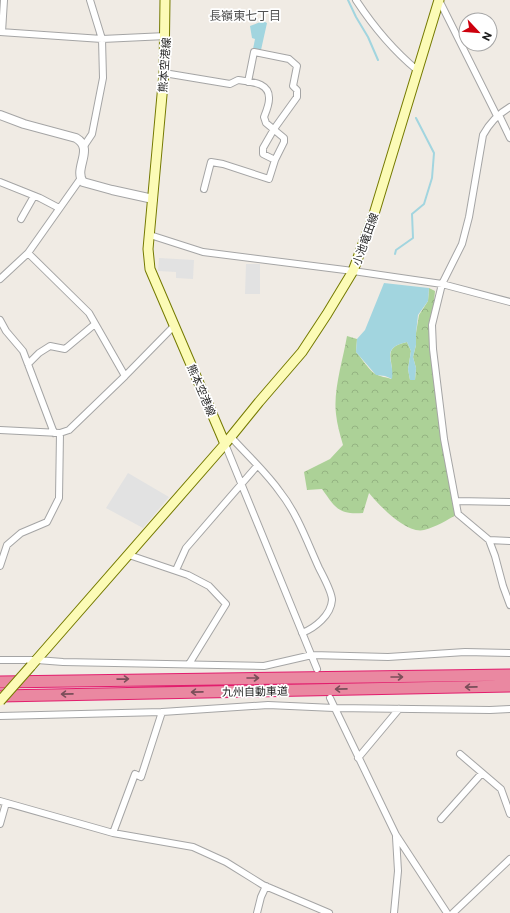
<svg xmlns="http://www.w3.org/2000/svg" width="510" height="913" font-family="Commissioner,'Noto Sans JP',sans-serif">
  <style>
    .forest { fill: url(#forest-crowns) }
    .parking { fill: #e2e2e2 }
    .water { fill: #a2d5df }
    .lines { fill: none; stroke-linecap: round; stroke-linejoin: round }
    .stream { stroke: #a2d5df; stroke-width: 2 }
    .minor-casing { stroke: #a5a5a5; stroke-width: 8 }
    .tertiary-casing { stroke: #a5a5a5; stroke-width: 10 }
    .secondary-casing { stroke: #757a00; stroke-width: 11 }
    .motorway-casing { stroke: #e21d6d; stroke-width: 13 }
    .minor { stroke: #fff; stroke-width: 6 }
    .tertiary { stroke: #fff; stroke-width: 8 }
    .secondary { stroke: #fcfbb6; stroke-width: 9 }
    .motorway { stroke: #ea88a1; stroke-width: 11 }
    .secondary-bridge-casing { stroke: #757a00; stroke-width: 11; stroke-linecap: butt }
    .secondary-bridge { stroke: #fcfbb6; stroke-width: 9 }
    .oneway { stroke: #7a4e59 }
    .labels { text-anchor: middle; dominant-baseline: central; stroke-width: 3.5; stroke-linejoin: round; paint-order: stroke }
    .street-label { font-size: 11px; fill: #1e1e1e; stroke: #fff }
    .neighbourhood-label { font-size: 12px; fill: #515151; stroke: #fff }
  </style>
  <defs>
    <pattern id="forest-crowns" width="20" height="18" patternUnits="userSpaceOnUse"><rect width="20" height="18" fill="#acd197"/><path d="M2 6a3 3 0 1 1 6 0M12 15a3 3 0 1 1 6 0" fill="none" stroke="#94b382"/></pattern>
  </defs>
  <rect width="100%" height="100%" fill="#f0ebe4"/>
  <path class="forest" d="M429 288 435 291 432 325 433 349 458 514C447 520 436 527 424 530 406 534 380 506 369 493L363 513C338 515 335 507 322 489L307 490 304 472 330 459 343 445C340 435 337 424 336 414 333 390 343 360 347 336L357 339 356 352C361 357 370 372 376 374 380 377 386 377 391 379 396 361 379 348 407 342L411 351 408 369 410 380H415L416 368 413 357 416 345V333L419 315 428 301Z"/>
  <path class="parking" d="M159 258 194 260 193 279 176 278V272L158 271Z
    M246 264H260V294H245Z
    M128 473 169 497 143 528 106 508Z"/>
  <path class="water" d="M263 21 267 23 261 50 253 49 255 39 252 38 250 26Z
    M384 283 429 288 428 301 418 315 416 333V345L413 357 416 368 415 380H410L408 369 411 351 407 342C379 348 395 361 392 379L385 376 376 375 356 352 357 339 365 330Z"/>
  <g class="lines">
    <path class="stream" d="M348 0 356 17 368 37 378 60
      M395 254 396 250 413 238 412 214 424 204 432 178 434 153 416 118"/>
    <defs>
      <path id="minor" d="M356 0C373 26 393 50 417 70
        M439 0 497 116
        M0 32 102 39 166 36
        M2 32 4 0
        M164 73 230 84 238 80C250 82 270 82 269 99 269 105 266 112 264 117L266 123 284 138V142L275 160 269 179 223 164 211 162 204 189
        M248 82 254 52 289 59 297 66 293 86 297 90V97L274 129 263 148V154L275 160
        M510 107C498 114 490 122 483 135L469 217 462 244 442 284 432 325 433 349 444 439 458 514 489 540 495 556 503 586 510 605
        M499 115 510 138
        M84 146 92 134 103 78 102 39 90 0
        M0 182 40 198 59 208
        M21 219 34 196
        M150 235 203 252 353 271 442 284 510 302
        M28 253 89 313 125 376
        M0 279 28 253 81 178
        M0 320 6 331 23 351 54 433
        M28 364 39 353 50 346 65 349 95 324
        M0 430 60 433 69 430 125 376 174 326
        M231 437C247 455 266 472 280 492 297 513 308 544 319 568 323 576 332 592 332 600 331 615 315 628 302 633
        M225 444 317 669
        M456 501 510 502
        M489 540 510 541
        M129 555 188 575 209 586 226 604 189 664
        M0 566 7 545 21 533 47 522 59 498 60 433
        M176 570 186 548 257 466
        M0 660H37L63 662 264 666 312 655 388 657 465 652 510 653
        M330 698 396 835 447 913
        M0 716 162 712 268 705 334 708 490 710 510 709
        M460 754 501 789 510 814
        M358 758 399 709
        M0 801 113 833 193 847 226 862 263 885 329 913
        M441 819 482 773
        M0 824 6 803
        M113 833 135 774 141 777 162 712
        M257 913 261 897 266 886
        M394 913 398 871 396 837
        M453 913 510 859"/>
      <path id="tertiary" d="M0 115 24 124 76 138C95 149 73 168 83 182L112 190 153 199"/>
      <path id="secondary" d="M165 0 164 73 148 249 150 269 225 444
        M31 666 225 444 259 402 302 352 327 314 353 271 374 214 439 0"/>
      <path id="motorway" d="M0 682 510 675
        M0 696 510 686"/>
    </defs>
    <use href="#minor" class="minor-casing"/>
    <use href="#tertiary" class="tertiary-casing"/>
    <use href="#secondary" class="secondary-casing"/>
    <use href="#motorway" class="motorway-casing"/>
    <use href="#minor" class="minor"/>
    <use href="#tertiary" class="tertiary"/>
    <use href="#secondary" class="secondary"/>
    <use href="#motorway" class="motorway"/>
    <defs>
      <path id="secondary-bridge" d="M0 701 31 666"/>
    </defs>
    <use href="#secondary-bridge" class="secondary-bridge-casing"/>
    <use href="#secondary-bridge" class="secondary-bridge"/>
  </g>
  <defs><path id="oneway-shaft" d="M-6 0H5M1.5-3L5.5 0L1.5 3" fill="none" stroke-width="1.6" stroke-linecap="round" stroke-linejoin="round"/></defs>
  <g class="oneway">
    <use href="#oneway-shaft" transform="translate(397 677)"/>
    <use href="#oneway-shaft" transform="translate(253 678)"/>
    <use href="#oneway-shaft" transform="translate(123 679) rotate(-1)"/>
    <use href="#oneway-shaft" transform="translate(471 687) rotate(179)"/>
    <use href="#oneway-shaft" transform="translate(341 689) rotate(179)"/>
    <use href="#oneway-shaft" transform="translate(197 692) rotate(179)"/>
    <use href="#oneway-shaft" transform="translate(67 694) rotate(179)"/>
  </g>
  <g class="labels">
    <g class="street-label">
      <text transform="translate(164 65) rotate(-86)">熊本空港線</text>
      <text transform="translate(365 239) rotate(-70)">小池竜田線</text>
      <text transform="translate(202 390) rotate(67)">熊本空港線</text>
      <text transform="translate(255 691) rotate(-1)">九州自動車道</text>
    </g>
    <g class="neighbourhood-label">
      <text x="245" y="15">長嶺東七丁目</text>
    </g>
  </g>
  <g transform="translate(478 32) rotate(116)"><circle r="19" fill="#ffffff" stroke="#a5a5a5"/>
  <path d="M0-3L7 15L0 10L-7 15Z" fill="#cd000d"/>
  <text y="-6" font-size="11" font-weight="bold" text-anchor="middle" fill="#1e1e1e">N</text>
  </g>
</svg>
